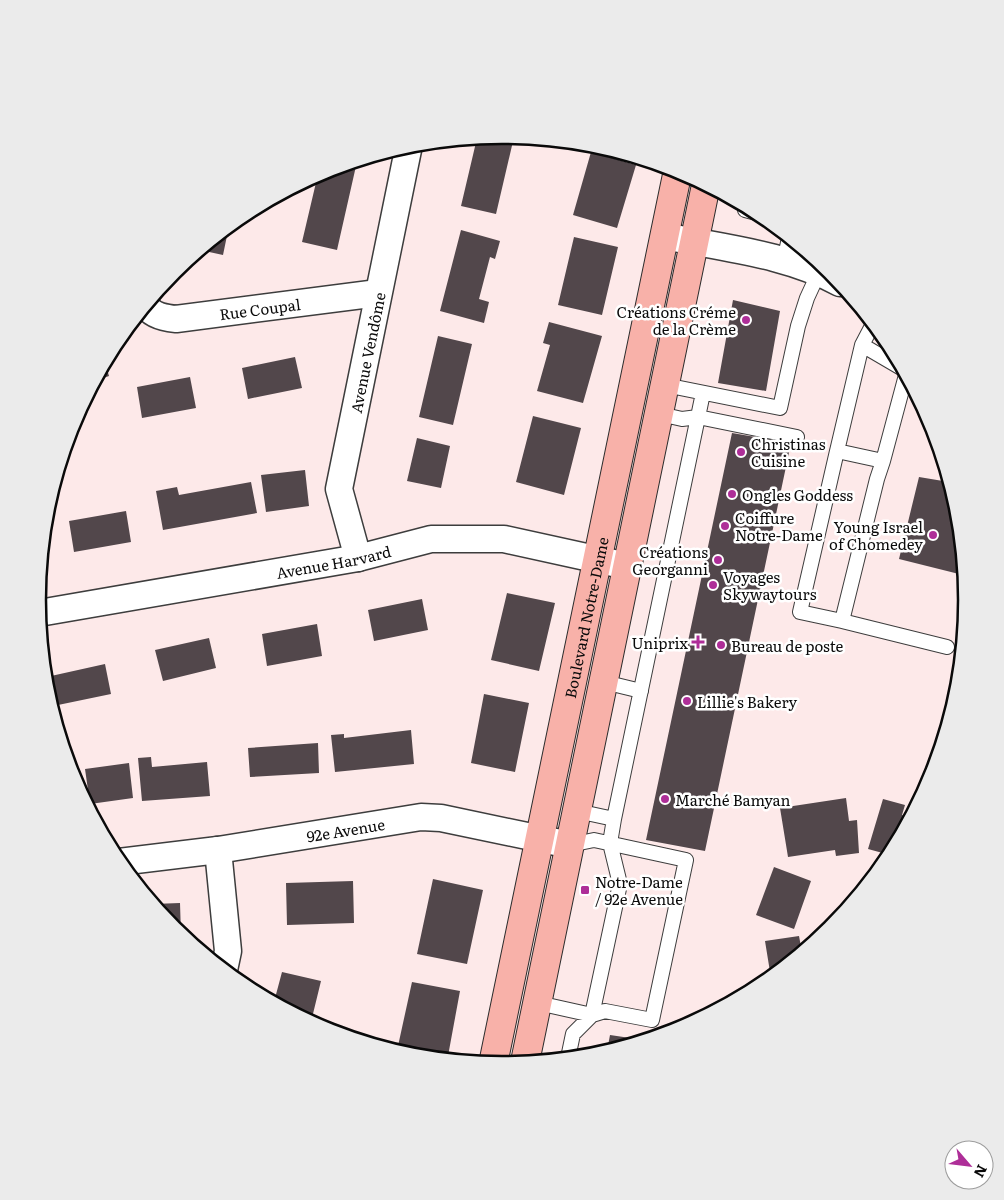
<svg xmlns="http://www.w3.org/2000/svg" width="1004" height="1200" font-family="Literata,serif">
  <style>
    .building { fill: #52474b }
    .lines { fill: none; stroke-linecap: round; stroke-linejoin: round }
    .lane-casing { stroke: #3d3d3d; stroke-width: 16 }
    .street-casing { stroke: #3d3d3d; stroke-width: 29 }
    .secondary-casing { stroke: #2c2c2c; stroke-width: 30 }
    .lane { stroke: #fff; stroke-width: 14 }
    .street { stroke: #fff; stroke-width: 26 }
    .secondary { stroke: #f8b1a9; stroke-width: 28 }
    .poi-dot { fill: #ae2e98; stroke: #fff; stroke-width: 2 }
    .labels { text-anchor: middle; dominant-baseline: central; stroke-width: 5; stroke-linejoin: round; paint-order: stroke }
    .street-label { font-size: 15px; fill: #0a0a0a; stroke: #fff }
    .poi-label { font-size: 15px; fill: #0a0a0a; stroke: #fff; text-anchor: start }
    .rim { fill: none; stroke: #0a0a0a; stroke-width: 2.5 }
  </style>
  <rect width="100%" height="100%" fill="#fde9e9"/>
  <path class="building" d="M502 136 514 137 496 214 461 206 477 138Z
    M591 152 636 165 617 228 573 215Z
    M348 164 356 166 337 250 302 242 318 174Z
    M229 226 223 255 200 250 214 238Z
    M461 230 500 241 495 259 490 257 479 299 489 302 484 323 440 311Z
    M574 237 618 247 602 315 558 305Z
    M733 300 780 311 766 391 718 383Z
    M549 322 602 336 583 403 537 391 550 345 543 343Z
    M438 336 472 344 453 425 419 417Z
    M295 357 302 388 248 399 242 368Z
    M105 363 109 376 95 381 101 370Z
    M190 377 196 408 142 418 137 387Z
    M533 416 581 428 564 495 516 482Z
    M732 433 791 443 705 851 646 840Z
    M417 438 450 446 441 488 407 481Z
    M305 470 309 506 266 512 261 475Z
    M919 477 949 482 958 510 963 566 961 565 959 574 899 559Z
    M251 482 257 513 163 530 156 491 177 487 179 495Z
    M126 511 131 542 74 552 69 521Z
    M507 593 555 603 539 671 491 660Z
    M422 599 428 630 374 641 368 610Z
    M317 624 322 656 267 666 262 634Z
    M209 638 216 668 163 681 155 650Z
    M105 664 111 694 58 705 51 676Z
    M484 694 529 703 515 772 471 763Z
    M411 730 414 764 335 772 331 735 344 734V738Z
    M318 743 319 773 250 777 248 748Z
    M151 757 152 767 207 762 210 796 142 801 138 758Z
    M129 763 133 798 90 804 85 769Z
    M846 798 849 821 857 820 859 853 836 856 835 850 788 857 780 808Z
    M883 799 905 805 902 815 910 818 890 855 868 849Z
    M774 867 811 881 794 929 756 915Z
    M433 879 483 890 467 964 417 954Z
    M353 881 354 923 287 925 286 883Z
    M180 903 181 935 173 928 153 904Z
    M799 936 802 952 771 978 765 941Z
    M282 972 321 981 311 1022 274 1002Z
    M412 982 460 991 448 1056 398 1046Z
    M610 1035 637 1039 636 1042 607 1051Z"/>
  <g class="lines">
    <defs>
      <path id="lane" d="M745 210 760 214
        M784 261 789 238
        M873 324 862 345 837 451 883 461 906 375
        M862 345 903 369
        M665 385 780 408 798 326 807 298 819 272
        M660 414 682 419 698 417 797 437
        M837 451 800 612 842 621
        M883 461 877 479 842 621 947 647
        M604 682 641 691
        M577 811 614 819 703 393
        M538 1003 592 1015 605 1011 652 1020 686 860 594 840 570 845
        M568 1058 573 1034 592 1015 620 884 610 843 614 819"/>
      <g id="street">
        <path d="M665 236C723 248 787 254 840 283"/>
        <path id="s1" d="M146 305C151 315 165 318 176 319L378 293"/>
        <path id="s2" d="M358 558 339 489 409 145"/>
        <path id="s3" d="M39 613 358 558 431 539H504L627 566"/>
        <path d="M218 850 228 951 224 970"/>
        <path id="s4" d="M119 862 218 850 421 817 441 818 570 845"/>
      </g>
      <g id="secondary">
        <path d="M525 1062 706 185"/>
        <path id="s5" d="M493 1064 678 170"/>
      </g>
    </defs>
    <use href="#lane" class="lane-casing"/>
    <use href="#street" class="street-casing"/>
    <use href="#secondary" class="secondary-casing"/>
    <use href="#lane" class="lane"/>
    <use href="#street" class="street"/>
    <use href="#secondary" class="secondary"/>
  </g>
  <g class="poi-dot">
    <circle cx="746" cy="320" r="5"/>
    <circle cx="741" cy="452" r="5"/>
    <circle cx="732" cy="494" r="5"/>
    <circle cx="725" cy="526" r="5"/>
    <circle cx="933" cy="535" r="5"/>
    <circle cx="718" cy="560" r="5"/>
    <circle cx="713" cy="585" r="5"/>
    <path d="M695.5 634.5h5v5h5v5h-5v5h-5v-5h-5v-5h5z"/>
    <circle cx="721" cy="645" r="5"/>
    <circle cx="687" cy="701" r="5"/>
    <circle cx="665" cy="799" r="5"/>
    <rect x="580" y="885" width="10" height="10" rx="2.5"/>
  </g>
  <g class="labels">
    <g class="street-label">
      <text stroke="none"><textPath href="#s1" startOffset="119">Rue Coupal</textPath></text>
      <text stroke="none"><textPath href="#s2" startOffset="211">Avenue Vendôme</textPath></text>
      <text stroke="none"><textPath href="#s3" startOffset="299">Avenue Harvard</textPath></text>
      <text stroke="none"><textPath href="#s5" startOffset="456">Boulevard Notre-Dame</textPath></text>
      <text stroke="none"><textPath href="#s4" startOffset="229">92e Avenue</textPath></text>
    </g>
    <g class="poi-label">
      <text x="736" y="311" text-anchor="end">Créations Créme<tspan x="736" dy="17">de la Crème</tspan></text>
      <text x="751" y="443">Christinas<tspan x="751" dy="17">Cuisine</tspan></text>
      <text x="742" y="494">Ongles Goddess</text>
      <text x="735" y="517">Coiffure<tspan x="735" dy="17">Notre-Dame</tspan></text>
      <text x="923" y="526" text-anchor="end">Young Israel<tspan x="923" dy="17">of Chomedey</tspan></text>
      <text x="708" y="551" text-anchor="end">Créations<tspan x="708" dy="17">Georganni</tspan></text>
      <text x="723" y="576">Voyages<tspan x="723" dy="17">Skywaytours</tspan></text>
      <text x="688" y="642" text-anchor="end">Uniprix</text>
      <text x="731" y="645">Bureau de poste</text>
      <text x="697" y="701">Lillie's Bakery</text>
      <text x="675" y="799">Marché Bamyan</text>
      <text x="595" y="881">Notre-Dame<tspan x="595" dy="17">/ 92e Avenue</tspan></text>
    </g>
  </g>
  <path d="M0 0H1004V1200H0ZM46 600a456 456 0 1 1 912 0a456 456 0 1 1-912 0Z" fill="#ebebeb" fill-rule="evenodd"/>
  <path class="rim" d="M46 600a456 456 0 1 1 912 0a456 456 0 1 1-912 0Z"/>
  <g transform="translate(969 1165) rotate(118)"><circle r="24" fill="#ffffff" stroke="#9d9d9d"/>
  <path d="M0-4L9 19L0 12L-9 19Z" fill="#ae2e98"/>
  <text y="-8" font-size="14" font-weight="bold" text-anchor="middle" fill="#0a0a0a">N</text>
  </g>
</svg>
